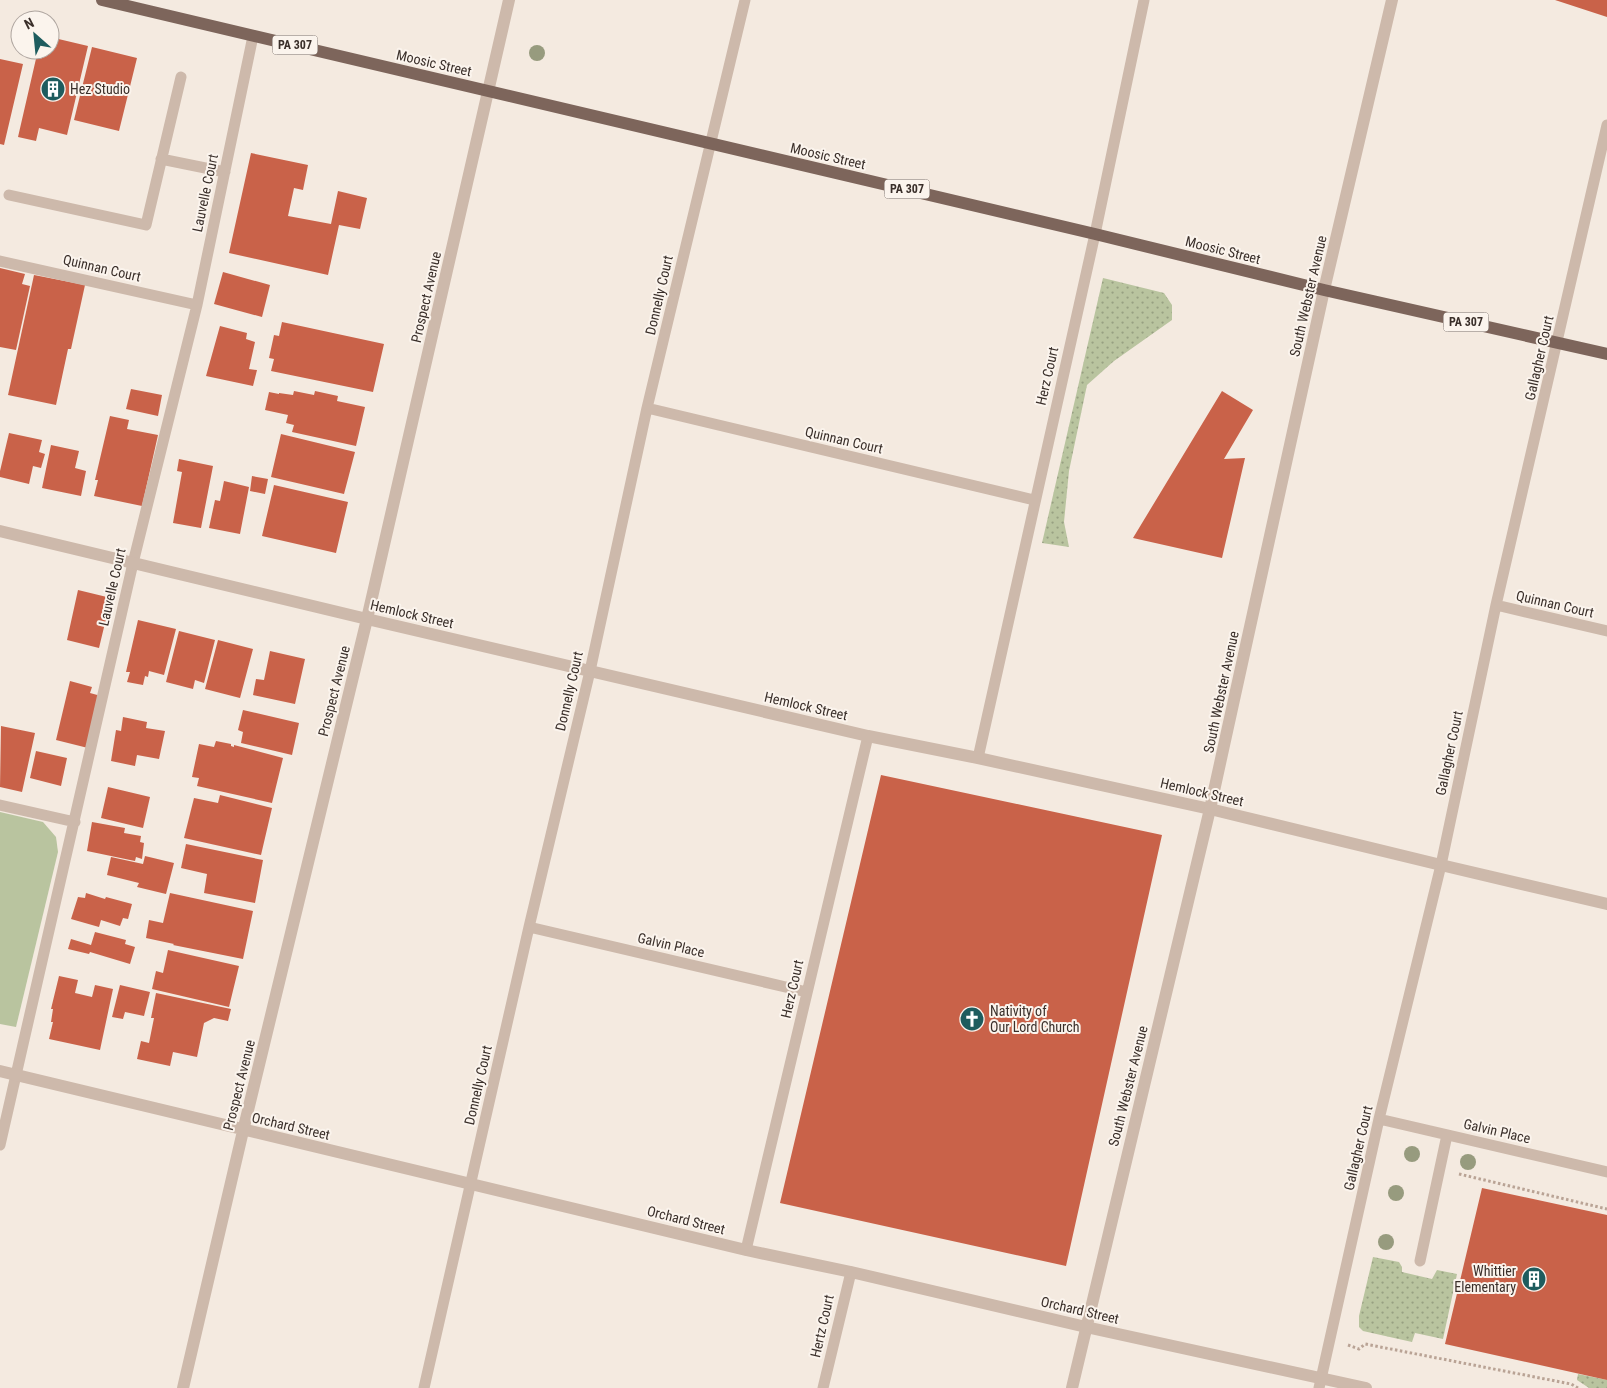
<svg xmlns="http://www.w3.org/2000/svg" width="1607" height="1388" font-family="'Roboto Condensed',sans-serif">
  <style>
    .grass { fill: url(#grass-dots) }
    .green { fill: #b9c49f }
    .building { fill: #c96249 }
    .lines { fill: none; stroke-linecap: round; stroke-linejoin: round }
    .path { stroke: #b9a395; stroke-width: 3; stroke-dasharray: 2.5 2.5; stroke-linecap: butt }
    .service { stroke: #cdb9ab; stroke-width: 11 }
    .minor { stroke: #cdb9ab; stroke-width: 12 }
    .tertiary { stroke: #cdb9ab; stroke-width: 12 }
    .primary { stroke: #7d655b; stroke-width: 12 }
    .tree { fill: #979b7e }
    .labels { text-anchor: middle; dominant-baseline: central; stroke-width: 4; stroke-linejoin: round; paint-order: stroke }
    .shield { fill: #fbf4ed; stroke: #746a64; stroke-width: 1 }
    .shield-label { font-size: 12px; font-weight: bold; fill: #3a2f2a }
    .street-label { font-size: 14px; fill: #3a2f2a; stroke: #fbf4ed }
    .poi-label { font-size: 14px; fill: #3a2f2a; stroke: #fbf4ed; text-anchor: start }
  </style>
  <defs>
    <pattern id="grass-dots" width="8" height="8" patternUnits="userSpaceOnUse" patternTransform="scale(1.25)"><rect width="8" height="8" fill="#b9c49f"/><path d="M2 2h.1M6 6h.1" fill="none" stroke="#97a082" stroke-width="1.8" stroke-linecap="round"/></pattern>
  </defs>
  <rect width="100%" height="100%" fill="#f4eae0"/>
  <path class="grass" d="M1103 278 1164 293 1172 305V320L1114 361 1087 385 1069 471 1064 522 1069 547 1042 543Z
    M1373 1257 1399 1262 1402 1267V1272L1432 1279 1437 1270 1457 1274 1443 1339 1415 1333 1412 1342 1363 1331 1359 1327V1316Z
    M1578 1374 1607 1380V1388H1589L1577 1380Z"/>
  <path class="green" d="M0 812 43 822 56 837 58 852 16 1027 0 1024Z"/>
  <path class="building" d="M1555 0H1607V17Z
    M50 37 88 46 67 135 39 128 36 141 18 137 38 50H50Z
    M92 47 137 58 119 131 74 120Z
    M0 59 23 64 4 145 0 144Z
    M251 153 308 165 303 190 294 188 288 216 331 224 338 191 367 198 360 229 339 225 328 275 229 253Z
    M0 268 25 274 22 284 30 286 16 350 0 347Z
    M223 272 270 285 262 317 214 304Z
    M34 275 85 285 71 349H68L56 405 8 395Z
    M282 322 384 344 373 392 271 371 274 359 269 358 274 335 279 336Z
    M220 326 247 333 246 339 255 342 249 369 257 370 253 386 206 376Z
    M131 389 162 395 158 416 126 409Z
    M294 391 314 395 315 391 338 396 337 401 365 407 356 446 292 432 294 425 286 423 288 415 265 410 269 392 279 394V393L293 395Z
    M1222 391 1253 410 1224 459 1245 458 1222 558 1133 538Z
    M110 416 129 420 127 429 158 435 142 506 94 496 98 480H95Z
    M9 433 42 440 39 452 45 454 41 468 33 466 29 484 0 477V471Z
    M281 434 355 452 344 494 271 477Z
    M51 445 79 451 75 468 86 471 81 496 42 488Z
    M179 459 213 466 201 528 173 523 182 472 177 471Z
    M252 476 268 479 265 494 250 491Z
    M224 481 249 487 240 534 209 528 215 500 220 501Z
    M274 485 348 502 336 553 262 536Z
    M78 590 111 598 99 648 67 640Z
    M138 620 176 629 164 675 149 671 148 677 145 676 143 685 127 682 130 672H126Z
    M179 631 215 640 204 683 195 680 193 689 166 682Z
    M218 640 253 649 240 698 205 689Z
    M270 651 305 659 295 704 253 695 256 679 264 680Z
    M70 681 92 687 90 693 101 696 88 748 56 740Z
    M243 710 299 723 292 755 241 743 243 732 238 730Z
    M123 717 147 722 146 728 165 731 159 759 137 755 135 766 111 761 116 730 121 731Z
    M1 726 35 733 22 792 0 787Z
    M216 741 231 744V746L234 747V745L283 758 272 803 197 786 199 778 192 777 199 744 214 747Z
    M36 751 67 758 61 786 30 778Z
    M881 775 1162 835 1066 1266 780 1203Z
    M108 787 150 797 143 828 101 818Z
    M220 795 272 808 261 855 184 838 194 798 218 803Z
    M92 822 125 828 124 833 141 836 140 842 144 843 142 859 136 857 135 861 87 851Z
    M186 844 263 860 255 903 204 893 207 874 181 868Z
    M145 856 174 863 166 894 137 887 139 883 107 875 111 857 143 864Z
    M86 893 105 899 106 897 132 904 128 919 123 918 120 926 101 920 99 927 71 919 78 897 85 898Z
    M170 893 253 911 243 959 173 945 174 944 146 938 149 920 163 923Z
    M95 932 126 940 125 944 135 947 130 964 90 952 89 954 68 949 71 939 91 945Z
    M168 950 239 966 229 1007 152 989 156 971 163 973Z
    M59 976 78 980 75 993 92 997 95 985 113 989 100 1050 49 1039 53 1022H51L53 1009H51Z
    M120 985 150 992 144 1016 125 1012 123 1019 112 1017Z
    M156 993 231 1009 228 1021 214 1018 204 1023 197 1057 173 1052 170 1066 137 1059 141 1041 149 1043 154 1018H151Z
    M1482 1188 1607 1215V1380L1445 1344Z"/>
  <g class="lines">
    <path class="path" d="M1459 1174 1607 1209
      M1348 1345 1359 1349 1365 1344 1571 1384 1578 1388"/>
    <path class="service" d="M161 159 225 172
      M9 195 146 225 181 77
      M0 261 197 305
      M647 408 1034 500
      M1496 605 1607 631
      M978 758 1095 234 1144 0
      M0 805 75 822
      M529 927 807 992
      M1379 1119 1607 1172
      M0 1145 133 563 197 305 253 36
      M746 1250 868 736
      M1420 1261 1447 1135
      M424 1388 529 927 590 671 647 408 745 0
      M823 1388 851 1272
      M1319 1388 1379 1119 1441 865 1496 605 1607 125"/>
    <path class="minor" d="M1324 290 1392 0
      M0 531 367 619 868 736 978 758 1210 809 1441 865 1607 904
      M0 1071 746 1250 851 1272 1086 1327 1366 1388
      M183 1388 243 1131 367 619 509 0"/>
    <path class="tertiary" d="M1072 1388 1210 809 1324 290"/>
    <path class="primary" d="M102 0 1095 234 1324 290 1607 354"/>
  </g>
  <g class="tree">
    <circle cx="537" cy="53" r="8"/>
    <circle cx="1412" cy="1154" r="8"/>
    <circle cx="1468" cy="1162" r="8"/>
    <circle cx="1396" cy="1193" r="8"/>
    <circle cx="1386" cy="1242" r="8"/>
  </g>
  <defs>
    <symbol id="building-disc" viewBox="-11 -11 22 22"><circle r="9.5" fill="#1e5c5e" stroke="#fbf4ed"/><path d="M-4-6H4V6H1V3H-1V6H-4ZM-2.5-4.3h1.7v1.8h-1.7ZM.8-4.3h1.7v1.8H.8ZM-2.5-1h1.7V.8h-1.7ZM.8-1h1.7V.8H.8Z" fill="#fff"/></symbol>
    <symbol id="church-disc" viewBox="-11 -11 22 22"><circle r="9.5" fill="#1e5c5e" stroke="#fbf4ed"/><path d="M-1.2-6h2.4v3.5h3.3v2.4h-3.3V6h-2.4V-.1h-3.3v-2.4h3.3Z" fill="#fff"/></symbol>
  </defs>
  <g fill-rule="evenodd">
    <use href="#building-disc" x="39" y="75" width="28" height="28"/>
    <use href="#church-disc" x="958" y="1005" width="28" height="28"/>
    <use href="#building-disc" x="1520" y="1265" width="28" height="28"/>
  </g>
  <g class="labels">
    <g class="shield">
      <rect x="272.5" y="35.5" width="45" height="19" rx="4"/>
      <rect x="884.5" y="179.5" width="45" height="19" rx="4"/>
      <rect x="1443.5" y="312.5" width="45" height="19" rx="4"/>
    </g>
    <g class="shield-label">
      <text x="295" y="45">PA 307</text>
      <text x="907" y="189">PA 307</text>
      <text x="1466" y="322">PA 307</text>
    </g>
    <g class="street-label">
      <text transform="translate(434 63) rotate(13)">Moosic Street</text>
      <text transform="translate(828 156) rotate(13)">Moosic Street</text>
      <text transform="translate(205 193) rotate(-78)">Lauvelle Court</text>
      <text transform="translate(1223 250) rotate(14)">Moosic Street</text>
      <text transform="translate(102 268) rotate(13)">Quinnan Court</text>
      <text transform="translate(659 295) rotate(-77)">Donnelly Court</text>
      <text transform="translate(1308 296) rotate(-77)">South Webster Avenue</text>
      <text transform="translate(426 297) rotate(-77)">Prospect Avenue</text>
      <text transform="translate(1539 358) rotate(-77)">Gallagher Court</text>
      <text transform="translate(1047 376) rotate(-77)">Herz Court</text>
      <text transform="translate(844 440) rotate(13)">Quinnan Court</text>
      <text transform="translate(112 587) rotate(-77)">Lauvelle Court</text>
      <text transform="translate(1555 604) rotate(13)">Quinnan Court</text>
      <text transform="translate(412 614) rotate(13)">Hemlock Street</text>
      <text transform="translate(334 691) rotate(-76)">Prospect Avenue</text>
      <text transform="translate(569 691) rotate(-77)">Donnelly Court</text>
      <text transform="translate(1221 692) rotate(-78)">South Webster Avenue</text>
      <text transform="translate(806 706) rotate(13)">Hemlock Street</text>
      <text transform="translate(1449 753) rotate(-78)">Gallagher Court</text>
      <text transform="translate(1202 792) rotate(13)">Hemlock Street</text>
      <text transform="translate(671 945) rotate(13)">Galvin Place</text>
      <text transform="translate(792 989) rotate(-77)">Herz Court</text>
      <text transform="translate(239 1085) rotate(-76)">Prospect Avenue</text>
      <text transform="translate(478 1085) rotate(-77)">Donnelly Court</text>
      <text transform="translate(1128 1086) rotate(-76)">South Webster Avenue</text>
      <text transform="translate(291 1126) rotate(13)">Orchard Street</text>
      <text transform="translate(1497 1131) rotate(13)">Galvin Place</text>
      <text transform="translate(1358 1148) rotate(-77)">Gallagher Court</text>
      <text transform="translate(686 1220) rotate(14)">Orchard Street</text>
      <text transform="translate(1080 1310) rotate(13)">Orchard Street</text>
      <text transform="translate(822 1326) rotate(-77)">Hertz Court</text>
    </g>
    <g class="poi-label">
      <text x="70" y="89">Hez Studio</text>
      <text x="990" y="1011">Nativity of<tspan x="990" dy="16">Our Lord Church</tspan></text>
      <text x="1516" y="1271" text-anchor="end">Whittier<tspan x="1516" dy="16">Elementary</tspan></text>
    </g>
  </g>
  <g transform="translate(35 35) rotate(333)"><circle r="24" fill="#fbf4ed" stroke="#aea59f"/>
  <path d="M0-4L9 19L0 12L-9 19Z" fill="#1e5c5e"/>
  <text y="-8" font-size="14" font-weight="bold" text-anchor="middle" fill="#3a2f2a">N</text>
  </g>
</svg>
